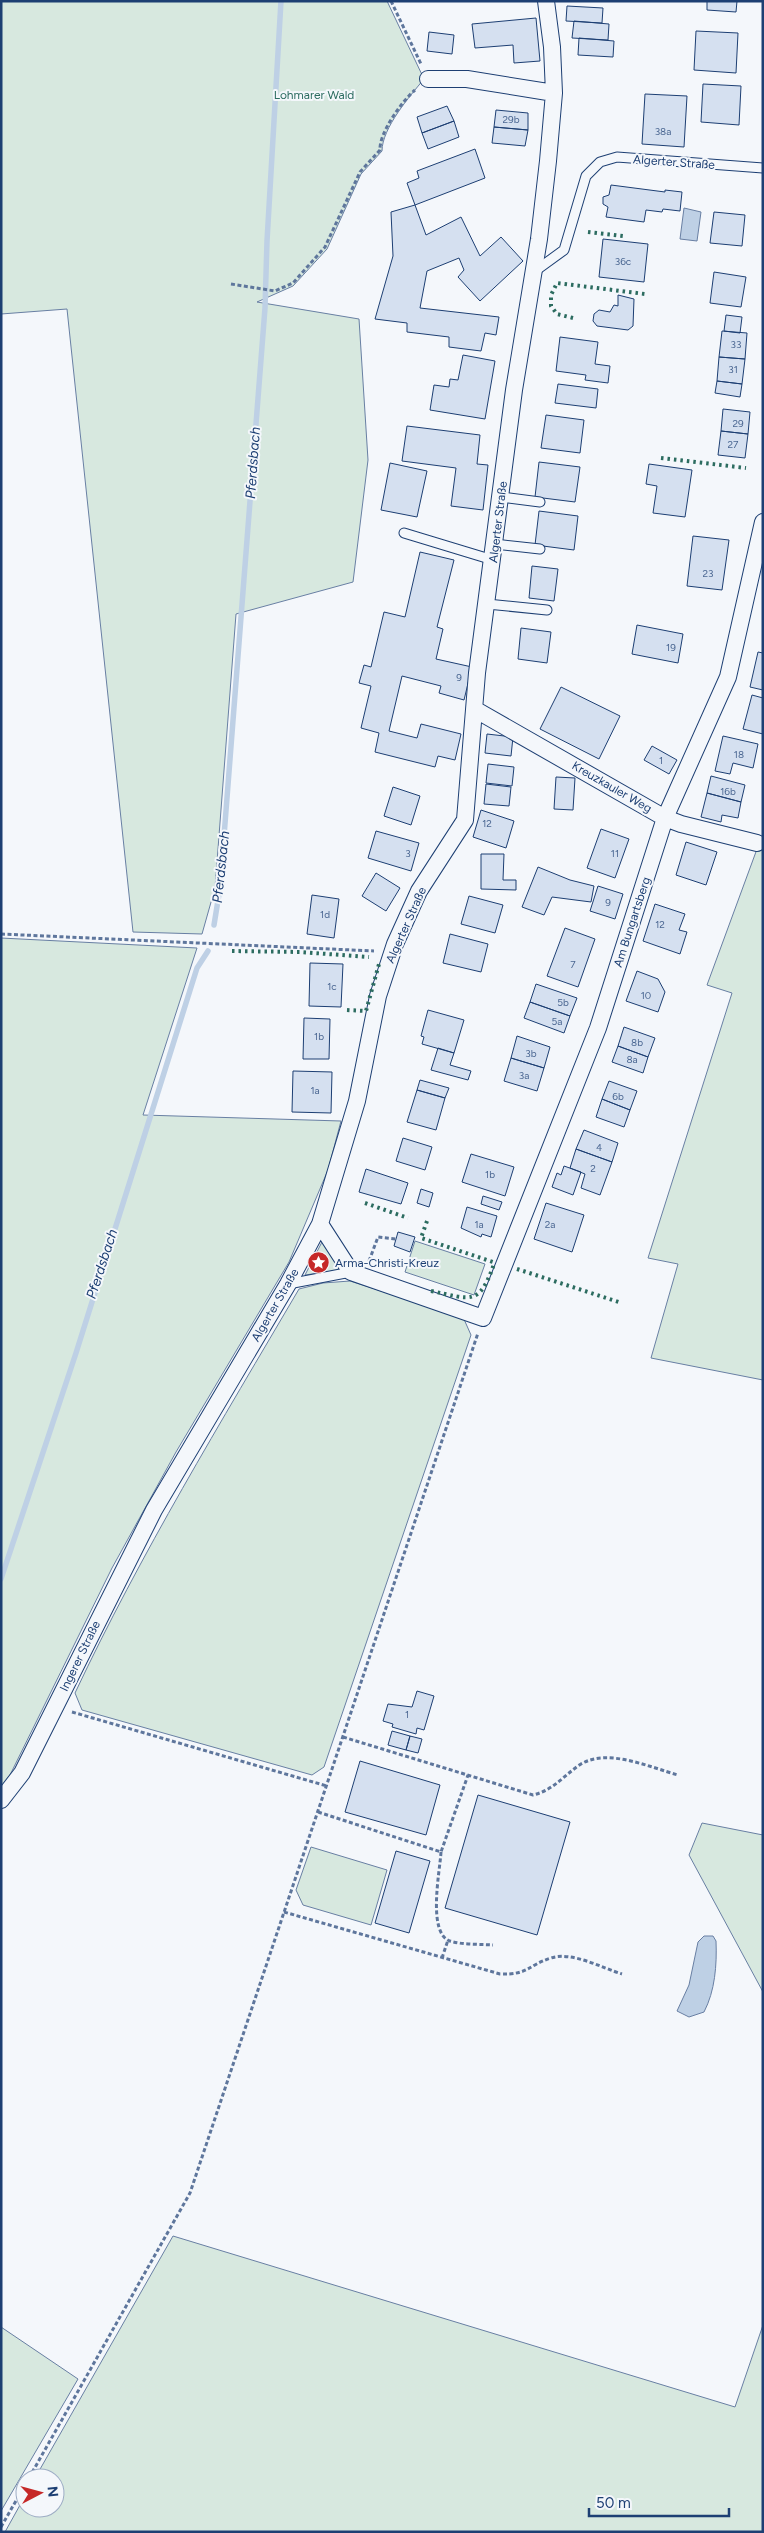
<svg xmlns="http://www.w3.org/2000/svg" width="764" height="2533" font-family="Figtree,sans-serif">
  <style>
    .green { fill: #d7e8df; stroke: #687fa3 }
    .water { fill: #bed0e5; stroke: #687fa3 }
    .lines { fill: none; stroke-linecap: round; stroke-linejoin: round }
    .stream { stroke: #bed0e5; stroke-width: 5.5 }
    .building { fill: #d5e0f0; stroke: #1d3f73 }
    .service-casing { stroke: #1d3f73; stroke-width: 11 }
    .minor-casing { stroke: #1d3f73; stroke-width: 18 }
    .path { stroke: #5e769c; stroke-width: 3; stroke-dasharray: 4 2.5; stroke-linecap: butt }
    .service { stroke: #f4f7fb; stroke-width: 9 }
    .minor { stroke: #f4f7fb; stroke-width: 16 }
    .hedge { stroke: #2c6c60; stroke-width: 4; stroke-dasharray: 2.5 4; stroke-linecap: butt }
    .labels { text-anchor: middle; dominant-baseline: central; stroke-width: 4; stroke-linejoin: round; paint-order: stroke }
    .number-label { font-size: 10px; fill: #4b6792 }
    .park-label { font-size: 12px; fill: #2c6c60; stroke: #f4f7fb }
    .street-label { font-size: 12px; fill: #1d3f73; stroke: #f4f7fb }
    .poi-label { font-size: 12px; fill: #1d3f73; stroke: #f4f7fb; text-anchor: start }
    .water-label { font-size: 14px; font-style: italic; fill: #1d3f73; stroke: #f4f7fb }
  </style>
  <rect width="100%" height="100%" fill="#f4f7fb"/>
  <path class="green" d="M1 1H387L424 79C410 96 382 128 382 151L361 174 327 249 293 286 257 302 359 319 368 460 353 582 236 614 215 888 202 934 133 932 67 309 1 314Z
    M757 849 763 850V1380L651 1358 678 1264 648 1258 732 993 707 985Z
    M1 938 197 948 143 1115 341 1121 328 1170 289 1262 176 1452 112 1568 10 1775 1 1787Z
    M323 1240 340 1270 305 1275Z
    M415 1241 485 1264 474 1295 405 1272Z
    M350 1281 463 1317 471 1335 324 1767 312 1775 82 1710 75 1693C141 1553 221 1422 299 1289L323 1283Z
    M702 1823 763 1835V1992L689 1855Z
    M311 1847 387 1870 371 1925 303 1905 296 1890Z
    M173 2236 735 2407 763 2325V2532H5L25 2496V2508H55V2478H35Z
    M1 2327 78 2379 1 2511Z"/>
  <path class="water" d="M684 208 701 212 697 241 680 239Z
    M704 1936H713L716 1941C717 1965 715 1991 704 2012L689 2017 677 2011 689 1985 698 1942Z"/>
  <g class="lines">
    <path class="stream" d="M214 925 220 888 265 308 267 241 281 1
      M1 1579 76 1353 197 968 208 951"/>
  </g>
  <path class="building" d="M707 1H737L736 12 707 10Z
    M567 6 603 8 602 23 566 21Z
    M536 18 540 61 514 63 513 45 475 48 472 24Z
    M574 21 609 24 608 40 572 38Z
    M696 31 738 33 736 73 694 70Z
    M429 32 454 35 452 54 427 51Z
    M579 38 614 41 613 57 578 55Z
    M703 84 741 86 739 125 701 122Z
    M645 94 687 96 684 147 642 144Z
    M447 106 454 121 422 133 417 117Z
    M496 110 528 113V130L494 127Z
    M454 121 459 137 428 149 422 133Z
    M494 127 528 130 525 146 492 143Z
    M475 149 485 178 415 205 407 183 419 178 417 171Z
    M611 185 665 192V190L682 192 680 211 663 209 662 212 646 210 644 222 606 217 608 207 603 204V197L609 195Z
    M415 205 426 235 461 217 480 256 501 237 523 261 480 301 458 277 464 270 459 258 427 271 420 308 499 317 496 335 485 333 481 351 449 347V337L407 332V323L375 319 393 256 391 212Z
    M714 212 745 215 742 246 710 243Z
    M603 239 648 244 644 282 599 277Z
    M714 272 746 277 741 307 710 303Z
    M618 295 634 299 633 326 628 330 597 326 593 321 594 314 599 310 610 312 614 305 618 306Z
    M726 315 742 317 740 333 724 331Z
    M722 331 747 333 745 359 719 357Z
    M560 337 598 342 595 364 610 366 608 383 585 380 586 375 556 371Z
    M463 355 495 361 485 419 430 410 434 385 449 387 450 379 458 380Z
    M719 357 745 359 742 384 717 381Z
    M717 381 742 384 740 397 715 393Z
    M558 384 598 389 596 408 555 403Z
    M723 409 750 412 748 434 721 431Z
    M546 415 584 420 580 453 541 448Z
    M407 426 480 435 477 464 488 465 483 510 451 506 456 468 402 461Z
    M721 431 748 434 745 458 718 455Z
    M539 462 580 467 575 502 535 497Z
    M390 463 427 471 417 517 381 510Z
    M649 464 692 470 685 517 653 513 657 486 646 484Z
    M539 511 578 516 574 550 535 545Z
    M693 536 729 540 722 590 687 586Z
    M420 552 454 560 437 627 443 629 436 659 472 667 464 700 439 693 441 686 402 676 389 731 417 738 421 724 461 734 455 760 438 756 435 767 375 752 379 733 361 728 371 686 359 683 364 665 371 667 384 612 405 617Z
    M532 566 558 569 554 601 529 598Z
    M637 625 683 634 678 663 632 654Z
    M521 628 551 632 547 663 518 659Z
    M758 652 763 653V690L750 687Z
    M561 687 620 716 599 759 540 729Z
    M752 695 763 698V734L743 729Z
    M487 734 513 737 511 756 485 753Z
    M723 736 758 744 753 768 733 763 730 774 715 771Z
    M652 746 677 760 669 774 644 760Z
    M488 764 514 767 512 786 486 783Z
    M711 776 745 785 741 802 707 793Z
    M556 777 575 778 573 810 554 809Z
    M486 784 511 787 509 806 484 804Z
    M393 787 420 796 411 825 384 816Z
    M707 793 741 802 738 818 722 815 721 822 701 817Z
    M481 810 514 821 506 848 473 837Z
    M601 829 629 839 615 878 587 868Z
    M376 831 419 843 411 871 368 858Z
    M686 842 717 852 706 885 676 875Z
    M481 854H504L503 880H516V890L481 889Z
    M538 867 570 880 594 886 591 902 552 897 544 915 522 907Z
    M376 873 400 888 386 911 362 896Z
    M598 886 623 894 615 919 590 911Z
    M312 895 339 899 334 938 307 934Z
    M469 896 503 905 495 933 461 924Z
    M655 904 685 914 679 930 687 932 680 954 643 941Z
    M565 928 595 939 578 987 547 976Z
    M450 934 488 944 481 972 443 963Z
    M310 963 343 964 341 1007 309 1006Z
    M637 971 658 979 665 992 658 1012 626 1001Z
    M536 984 577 998 570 1016 530 1002Z
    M530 1002 570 1016 564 1033 524 1018Z
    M428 1010 464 1020 454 1053 422 1044 424 1037 421 1036Z
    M304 1018 330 1019 329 1059H303Z
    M624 1027 655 1038 648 1057 618 1046Z
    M517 1036 550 1047 544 1068 511 1058Z
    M618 1046 648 1057 643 1073 612 1062Z
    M438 1048 454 1053 450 1065 471 1071 468 1080 431 1070Z
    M511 1058 544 1068 537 1091 504 1081Z
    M293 1071 332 1072 331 1113 292 1112Z
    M420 1080 449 1088 445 1098 417 1090Z
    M609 1081 637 1091 630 1110 602 1099Z
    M417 1090 445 1098 436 1130 407 1122Z
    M602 1099 630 1110 624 1127 596 1117Z
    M584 1130 618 1143 612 1162 576 1149Z
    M403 1138 432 1147 425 1170 396 1161Z
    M576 1149 612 1162 600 1195 581 1188 585 1174 570 1168Z
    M471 1154 514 1167 505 1196 462 1182Z
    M564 1166 581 1172 573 1195 552 1187 557 1173 561 1175Z
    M366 1169 408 1183 401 1204 359 1192Z
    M421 1189 433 1193 429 1207 417 1203Z
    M483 1196 502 1202 499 1210 481 1204Z
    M546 1203 584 1215 572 1252 534 1239Z
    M467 1207 497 1216 491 1237 482 1234 481 1237 461 1228Z
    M398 1232 415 1237 410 1252 394 1246Z
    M417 1691 434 1696 424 1730 417 1728 416 1734 392 1727 393 1724 383 1721 388 1704 412 1707Z
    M392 1731 410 1736 406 1750 388 1745Z
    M410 1736 422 1739 418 1753 406 1750Z
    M360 1761 440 1785 426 1835 345 1812Z
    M478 1795 570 1822 537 1935 445 1908Z
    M396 1851 430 1861 409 1933 375 1923Z"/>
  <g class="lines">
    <defs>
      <path id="service" d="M535 271 564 250 586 176 600 162 617 157 763 168
        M501 497 540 502
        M404 533 493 560
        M495 544 540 549
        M487 604 547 610
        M288 1284 351 1272"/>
      <path id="minor" d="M428 79H467L554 93
        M476 710 665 818 681 824 757 843
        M320 1224 351 1272 483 1318 598 1028 665 818 728 677 763 522
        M1 1800 22 1773 154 1510 288 1284 320 1224 357 1101 378 996 395 944 419 891 465 820 477 673 514 390 539 239 548 161 554 93 552 47 546 1"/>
    </defs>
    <use href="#service" class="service-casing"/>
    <use href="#minor" class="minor-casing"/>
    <path class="path" d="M391 1 421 64
      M231 284 275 291 293 283 325 247 360 172 380 150C379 133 402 101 415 90
      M1 934 374 951
      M369 1261 378 1237 396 1239
      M72 1712 327 1786
      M343 1737 533 1795C554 1790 564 1775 581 1764 608 1748 649 1767 678 1775
      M318 1812 441 1852 468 1775
      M441 1852C440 1871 427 1933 450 1941 463 1945 479 1944 493 1945
      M284 1912 500 1974C529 1975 528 1965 551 1958 572 1951 602 1968 622 1974
      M442 1958 448 1940
      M29 2478 190 2193 478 1333
      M1 2527 25 2485"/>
    <use href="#service" class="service"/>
    <use href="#minor" class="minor"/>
    <path class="hedge" d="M588 232 623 236
      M573 318 557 314 551 306V295L557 283 645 294
      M661 458 746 468
      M232 951 300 952 369 957
      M347 1010 366 1011 379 964
      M365 1203 408 1218
      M427 1221 421 1238 496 1263
      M517 1269 622 1303
      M431 1291C471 1299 479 1307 494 1264"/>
  </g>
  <defs>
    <symbol id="sight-disc" viewBox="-11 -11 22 22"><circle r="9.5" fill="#c62828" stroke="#f4f7fb"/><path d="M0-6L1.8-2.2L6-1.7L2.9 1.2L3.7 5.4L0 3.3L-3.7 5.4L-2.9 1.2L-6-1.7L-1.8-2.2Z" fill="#fff"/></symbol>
  </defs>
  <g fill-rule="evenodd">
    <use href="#sight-disc" x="306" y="1250" width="25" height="25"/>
  </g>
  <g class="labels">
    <g class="number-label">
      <text x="511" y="119">29b</text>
      <text x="663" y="131">38a</text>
      <text x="623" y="261">36c</text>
      <text x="736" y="344">33</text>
      <text x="733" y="369">31</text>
      <text x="738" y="423">29</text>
      <text x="733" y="444">27</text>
      <text x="708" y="573">23</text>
      <text x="671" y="647">19</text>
      <text x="459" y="677">9</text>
      <text x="739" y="754">18</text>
      <text x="661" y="760">1</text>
      <text x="728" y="791">16b</text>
      <text x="487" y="823">12</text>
      <text x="408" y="853">3</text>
      <text x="615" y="853">11</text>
      <text x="608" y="902">9</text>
      <text x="325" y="914">1d</text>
      <text x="660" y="924">12</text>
      <text x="573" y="964">7</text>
      <text x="332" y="986">1c</text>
      <text x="646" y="995">10</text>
      <text x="563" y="1002">5b</text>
      <text x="557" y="1021">5a</text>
      <text x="319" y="1036">1b</text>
      <text x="637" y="1042">8b</text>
      <text x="531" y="1053">3b</text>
      <text x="632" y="1059">8a</text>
      <text x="524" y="1075">3a</text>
      <text x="315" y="1090">1a</text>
      <text x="618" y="1096">6b</text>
      <text x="599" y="1147">4</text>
      <text x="593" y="1168">2</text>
      <text x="490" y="1174">1b</text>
      <text x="479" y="1224">1a</text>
      <text x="550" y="1224">2a</text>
      <text x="407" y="1714">1</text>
    </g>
    <g class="park-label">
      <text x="314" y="95">Lohmarer Wald</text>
    </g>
    <g class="street-label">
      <text transform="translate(674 162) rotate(4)">Algerter Straße</text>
      <text transform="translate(498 522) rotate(-83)">Algerter Straße</text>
      <text transform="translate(612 787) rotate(30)">Kreuzkauler Weg</text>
      <text transform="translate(632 922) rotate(-72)">Am Bungartsberg</text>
      <text transform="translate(406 925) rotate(-66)">Algerter Straße</text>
      <text transform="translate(275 1305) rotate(-60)">Algerter Straße</text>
      <text transform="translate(80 1656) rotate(-64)">Ingerer Straße</text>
    </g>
    <g class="poi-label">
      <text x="335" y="1263">Arma-Christi-Kreuz</text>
    </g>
    <g class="water-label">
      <text transform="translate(253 463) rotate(-86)">Pferdsbach</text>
      <text transform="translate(221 867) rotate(-84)">Pferdsbach</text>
      <text transform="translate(102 1264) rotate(-72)">Pferdsbach</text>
    </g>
  </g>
  <rect width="764" height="2533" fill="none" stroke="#1d3f73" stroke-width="5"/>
  <g transform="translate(40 2493) rotate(84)"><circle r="24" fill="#f4f7fb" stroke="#9eadc5"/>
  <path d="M0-4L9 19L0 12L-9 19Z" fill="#c62828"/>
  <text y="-8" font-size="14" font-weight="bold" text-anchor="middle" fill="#1d3f73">N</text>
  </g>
  <path d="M589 2508v8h140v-8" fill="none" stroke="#1d3f73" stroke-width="2.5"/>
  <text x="596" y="2508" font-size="15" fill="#1d3f73" stroke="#f4f7fb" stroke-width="4" paint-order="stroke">50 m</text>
</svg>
